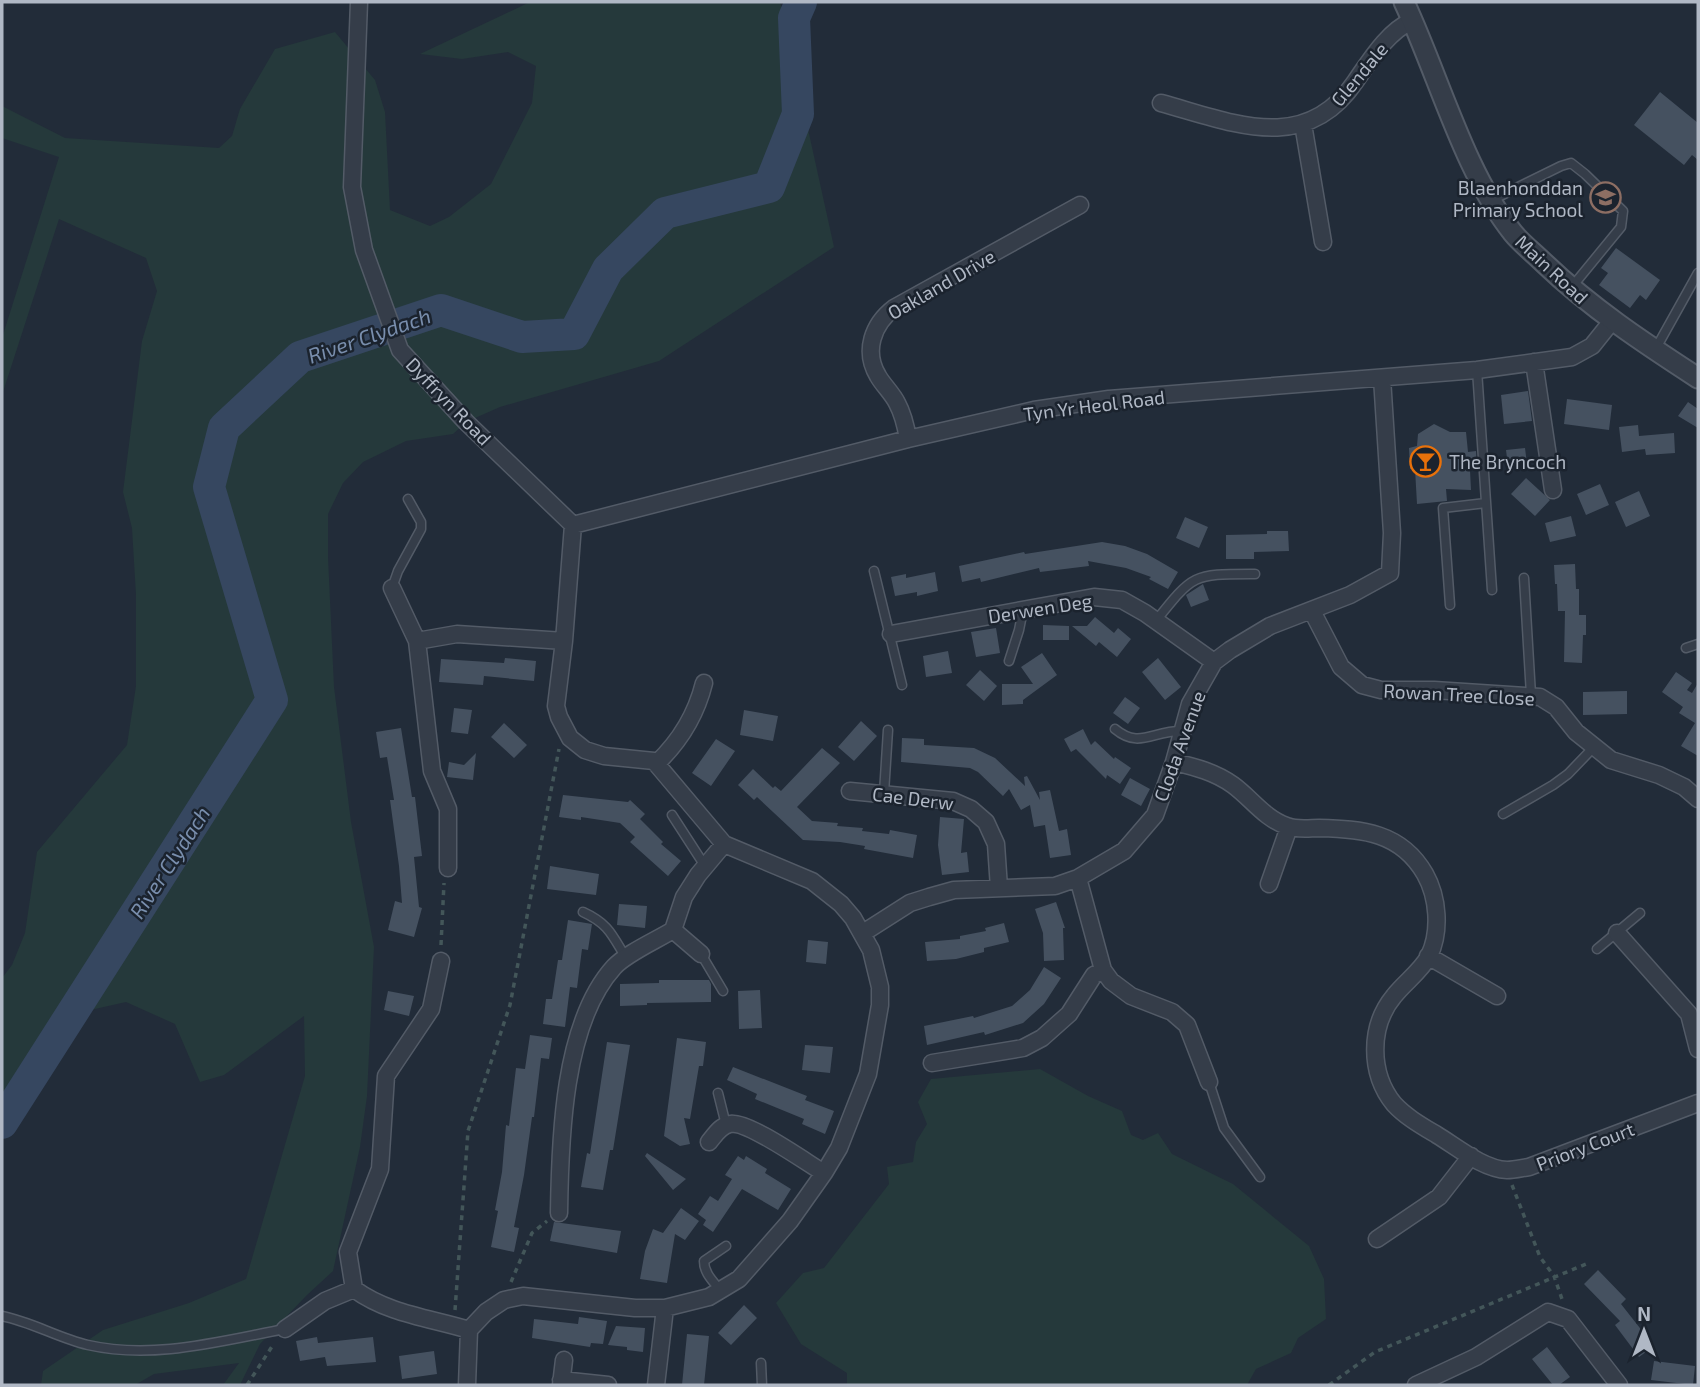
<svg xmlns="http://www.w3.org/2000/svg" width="1700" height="1387" font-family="'Exo 2',sans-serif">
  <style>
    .green { fill: #25393b }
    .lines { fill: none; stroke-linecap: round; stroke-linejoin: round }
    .river { stroke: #364760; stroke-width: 32 }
    .building { fill: #455160 }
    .service-casing { stroke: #535b67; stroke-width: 11 }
    .minor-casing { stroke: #535b67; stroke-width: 19 }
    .tertiary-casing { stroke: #535b67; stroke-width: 23 }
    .path { stroke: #435659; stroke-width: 3.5; stroke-dasharray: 5 5; stroke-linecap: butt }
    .service { stroke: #353d49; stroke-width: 8 }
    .minor { stroke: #353d49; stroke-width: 16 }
    .tertiary { stroke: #353d49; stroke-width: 19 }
    .labels { text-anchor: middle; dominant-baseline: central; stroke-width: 5; stroke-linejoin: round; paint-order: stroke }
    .street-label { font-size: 19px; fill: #b0b8c5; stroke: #1b232e }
    .poi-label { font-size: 19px; fill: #b0b8c5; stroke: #1b232e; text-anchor: end }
    .water-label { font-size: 21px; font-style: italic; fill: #798ead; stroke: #1b232e }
  </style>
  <rect width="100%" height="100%" fill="#222c39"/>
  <path class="green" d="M530 2H780L834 247 659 361 500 407 466 422 453 434 406 441 363 462 343 483 328 514V557L334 687 351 822 374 947 367 1096 360 1147 333 1271 307 1295 260 1344 240 1385H223L239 1363 154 1374 135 1385H41L43 1371 103 1330 189 1303 246 1279 305 1076 304 1016 224 1075 200 1082 175 1024 126 1002 55 1018 2 1103V978L12 965 25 933 37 852 127 745 136 686V595L132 528 123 492 142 341 157 291 146 258 59 219 2 395V338L59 157 2 138V106L65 138 219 148 232 136 240 109 275 49 335 32 375 80 385 112 390 210 430 226 449 217 491 184 532 103 536 66 508 52 462 59 420 54Z
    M1040 1069 1088 1096 1122 1111 1131 1135 1143 1140 1158 1133 1172 1154 1233 1184 1309 1246 1324 1279 1326 1319 1298 1338 1291 1353 1256 1369 1247 1385H847V1373L801 1344 776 1303 803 1273 824 1268 889 1184 887 1167 913 1162 916 1142 927 1124 918 1102 931 1079Z"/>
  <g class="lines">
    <path class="river" d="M2 1123 272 700 209 487 224 428 300 357 441 310 522 337 574 334 608 269 665 213 769 187 798 114 794 18 801 2"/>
  </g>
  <path class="building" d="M1660 92 1698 123V160L1692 155 1684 165 1634 125Z
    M1616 248 1660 280 1646 300 1640 295 1630 308 1599 285 1608 273 1601 268Z
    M1528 391 1532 421 1504 424 1501 395Z
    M1567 399 1612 405 1609 430 1564 424Z
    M1688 402 1698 409V428L1678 416Z
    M1434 424 1450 432H1466L1468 452 1476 451 1477 470H1470L1471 490 1446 489 1447 501 1417 504 1415 469H1410L1409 448 1417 446 1418 434Z
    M1638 425 1639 436 1674 433 1675 453 1646 455 1645 449 1622 452 1619 427Z
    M1525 448 1527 464 1508 466 1506 450Z
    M1526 478 1550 500 1535 516 1511 494Z
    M1600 484 1609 505 1586 515 1577 494Z
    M1639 491 1650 516 1626 527 1615 502Z
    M1571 516 1576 536 1550 542 1545 523Z
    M1185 517 1208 527 1199 548 1176 538Z
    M1267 531H1288L1289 551 1254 552V559H1226V535L1267 534Z
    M1102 542 1125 546 1147 554 1178 572 1168 589 1149 579 1151 577 1126 568 1088 561 1089 566 1040 572 1039 568 981 582 980 578 962 582 959 566 1024 552 1025 554Z
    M1575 564 1576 589H1579V615H1586V635H1583L1582 663 1564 662 1565 611H1558L1557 584H1555L1554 565Z
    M935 572 938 591 917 596V592L895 596 891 577 906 574V578Z
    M1203 584 1209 600 1191 607 1186 595Z
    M1095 617 1114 633 1118 628 1131 639 1117 657 1099 642 1096 646 1072 626H1087Z
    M1043 625 1069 626V640H1043Z
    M996 628 1000 653 976 657 971 632Z
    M948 651 952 673 926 677 923 656Z
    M1042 653 1057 675 1023 700V704L1002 705V684H1033L1021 667Z
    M505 658 536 661 534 681 484 676 483 685 439 682 441 659 504 663Z
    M1158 658 1181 687 1165 700 1142 672Z
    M980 670 997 686 984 701 966 685Z
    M1676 672 1692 683 1687 690 1692 693 1698 683V756L1681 746 1695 723 1679 713 1683 707 1662 692Z
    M1627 691V714L1583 715V692Z
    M1125 697 1140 708 1128 724 1113 713Z
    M454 708 472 710 468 734 451 732Z
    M744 710 778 716 773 741 740 735Z
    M861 721 877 736 854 761 838 747Z
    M504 723 527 745 514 758 491 737Z
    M401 728 412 797H415L422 856 414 857 419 907 422 908 414 937 388 930 395 901 402 903 399 866 390 800H394L387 757 380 758 376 732Z
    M1083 729 1091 745 1095 741 1114 759 1115 757 1131 768 1120 784 1107 775 1106 779 1076 749 1071 752 1064 739Z
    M902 738 924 739V745L974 748 995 758 1025 786 1024 777 1027 776 1040 800 1039 792 1050 790 1059 831 1067 829 1071 855 1050 858 1045 825 1034 827 1030 805 1021 810 1009 789 1003 796 978 772 970 768 901 762Z
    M716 739 735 751 711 786 692 773Z
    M822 748 840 763 797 807 812 821 838 823 837 826 863 828 862 831 889 834 890 830 917 835 913 858 864 849 865 846 840 842 803 840 757 797 754 800 738 785 753 769 773 788 775 786 781 791Z
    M476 753 473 780 447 777 449 762 464 765Z
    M1130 778 1150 789 1141 806 1121 795Z
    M563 795 628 802 630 800 645 814 640 819 663 842 661 844 681 861 668 876 630 842 635 837 620 823 581 817V820L559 817Z
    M940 817 964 819 961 853 967 852 969 872 942 875 938 845Z
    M550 866 599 874 596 895 547 889Z
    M1056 902 1065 928H1063L1064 960 1044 961 1043 933 1035 909Z
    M619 904 647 906 645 928 617 925Z
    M568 920 592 924 588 950 582 949 577 988 570 987 565 1027 543 1024 546 999H552L558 960H562Z
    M1004 923 1009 942 984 948V952L956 959 927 961 925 942 960 939V936L986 931 985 928Z
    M808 940 828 942 826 964 806 962Z
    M1044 967 1061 978 1044 1004 1023 1023 985 1035 984 1032 927 1045 924 1026 973 1016 974 1018 1012 1006 1030 990Z
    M659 980H709L711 984V1002L647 1003V1005L620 1006V984L659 983Z
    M760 990 762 1028 739 1029 738 991Z
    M388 991 414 996 409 1016 384 1010Z
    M530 1035 552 1038 549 1059 541 1058 534 1117H532L524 1175 514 1227 519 1228 514 1252 491 1247 498 1211 495 1210 502 1172 506 1125 509 1126 516 1068 525 1069Z
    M677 1038 706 1042 703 1066H699L690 1119 684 1118 690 1144 680 1146 664 1136Z
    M607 1042 630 1045 613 1150H610L603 1190 581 1187 587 1153 590 1154Z
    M805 1045 833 1047 830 1073 802 1070Z
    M733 1067 807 1096 805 1100 834 1111 825 1134 802 1124 804 1119 755 1099 757 1094 727 1080Z
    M647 1153 686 1179 673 1190 645 1156Z
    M738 1156 744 1160 746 1156 767 1169 765 1173 791 1189 778 1210 742 1189 713 1232 703 1225 706 1220 698 1214 710 1196 718 1201 732 1179 725 1175Z
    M681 1208 699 1221 685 1240 675 1234 667 1283 640 1279 645 1251 653 1229 663 1233Z
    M554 1222 621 1231 617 1253 550 1241Z
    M1598 1270 1626 1299 1621 1304 1654 1346 1639 1357 1615 1325 1620 1321 1584 1284Z
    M744 1305 757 1318 731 1345 718 1333Z
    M579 1317 607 1321 603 1344 591 1343 590 1347 532 1338 534 1319 578 1324Z
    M616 1326 645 1328 643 1352 627 1350V1347L608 1345Z
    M687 1334 709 1336 704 1385H682Z
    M317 1337 318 1343 373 1337 376 1362 327 1366 325 1357 300 1361 296 1341Z
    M1547 1347 1570 1377 1559 1385H1553L1532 1359Z
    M434 1351 437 1374 402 1379 399 1356Z
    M1654 1361 1695 1366 1693 1385 1651 1380Z"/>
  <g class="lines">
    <defs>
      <path id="service" d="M1492 200 1561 166 1571 163 1585 174 1623 211 1621 227 1571 288
        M1655 350 1698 273
        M1477 370 1492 590
        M874 571 902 685
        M1524 578 1531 695
        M392 588 398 571 421 529V522L408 499
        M1450 605 1443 508 1486 503
        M1155 622C1194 573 1193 574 1255 574
        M1686 648 1698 644
        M1009 661 1019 630 1023 610
        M1115 729C1139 749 1152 731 1181 731
        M884 793 888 730
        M1503 814 1553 785 1568 774 1593 748
        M672 815 705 866
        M583 912C609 924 612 935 626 958
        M1597 949 1640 913
        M701 954 723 991
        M1209 1082 1224 1128 1260 1177
        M718 1093 726 1125
        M720 1290C713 1281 704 1273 704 1261L726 1246
        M2 1316C32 1322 58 1338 88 1345 154 1360 220 1341 285 1329
        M761 1363 762 1385"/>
      <path id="minor" d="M359 2 352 187 364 250 400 350 466 422 573 525
        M1161 103C1231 122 1305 156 1355 82 1371 59 1387 32 1413 20
        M1303 124 1323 242
        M1534 362 1553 490
        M908 439C906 427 903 414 897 403 892 393 883 385 878 376 863 351 873 324 894 308L1080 205
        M573 525 908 439 1034 410 1109 399 1477 370 1572 357 1592 346 1612 321
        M392 588 417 641 432 771 448 809V868
        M1312 611 1341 667 1362 685 1381 690H1434L1540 697 1556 707 1576 732 1611 760 1659 775 1684 787 1698 799
        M891 634 1094 597 1122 600 1145 613 1214 662
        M417 641 457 634 564 641
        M1174 762C1195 767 1215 772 1233 785 1251 798 1265 819 1287 826 1296 830 1310 828 1319 828 1362 829 1401 832 1425 874 1438 897 1441 931 1429 956 1421 971 1405 982 1394 996 1369 1026 1369 1073 1394 1104 1406 1117 1422 1126 1437 1135 1457 1147 1483 1169 1507 1170 1514 1170 1522 1168 1529 1167L1698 1103
        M657 763C681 740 696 715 704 683
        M850 791 953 801 971 809 986 822 996 844 999 888
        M1078 878 1103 970 1111 981 1131 996 1172 1012 1187 1025 1209 1082
        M1269 884 1289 827
        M673 930 701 954
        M863 933 910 903 929 897 954 890 1055 886 1078 878 1124 851 1155 815 1174 762 1190 704 1214 662 1230 650 1270 626 1350 595 1390 573 1392 533 1382 378
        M1617 933 1689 1014 1698 1049
        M1428 956 1497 996
        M441 961 431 1009 386 1076 380 1169 348 1252 354 1289C388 1314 430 1318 469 1330
        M932 1063 1023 1048 1042 1038 1069 1014 1094 975 1103 970
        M709 1142C715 1135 720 1126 730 1124 747 1120 807 1163 824 1173
        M559 1213C560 1139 563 1023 614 967 627 953 657 940 673 930L684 897 698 875 724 844
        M1377 1239 1439 1197 1471 1156
        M285 1329 325 1301 354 1289
        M469 1330 486 1312 504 1300 523 1296 635 1308H665L709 1297 739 1279 790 1221 824 1173 839 1148 868 1074 880 1005V987L871 950 853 918 841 904 812 881 724 844 654 761 604 756 585 750 570 738 559 717 556 706 564 641 573 525
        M561 1380 608 1385
        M467 1385 469 1330
        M561 1385 564 1360
        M656 1385 665 1308
        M1416 1385 1476 1357 1548 1312 1568 1319 1619 1385"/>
      <path id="tertiary" d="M1404 2C1438 74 1464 172 1513 233 1522 244 1534 253 1544 263 1591 308 1644 343 1698 378"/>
    </defs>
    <use href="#service" class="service-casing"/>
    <use href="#minor" class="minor-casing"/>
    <use href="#tertiary" class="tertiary-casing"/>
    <path class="path" d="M441 945 444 883
      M1512 1185 1540 1257 1554 1276 1562 1299
      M511 1282 532 1233 547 1221
      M455 1310 468 1131 510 1005 559 749
      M247 1385 273 1345
      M1329 1385 1375 1352 1586 1264"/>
    <use href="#service" class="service"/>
    <use href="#minor" class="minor"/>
    <use href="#tertiary" class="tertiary"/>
  </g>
  <defs>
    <symbol id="school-ring" viewBox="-11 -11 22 22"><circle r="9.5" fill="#1b232e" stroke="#8d6e63" stroke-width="1.5"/><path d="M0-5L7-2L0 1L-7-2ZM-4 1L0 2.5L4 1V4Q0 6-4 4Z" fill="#8d6e63"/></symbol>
    <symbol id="bar-ring" viewBox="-11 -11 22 22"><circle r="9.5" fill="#1b232e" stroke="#e8710a" stroke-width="1.5"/><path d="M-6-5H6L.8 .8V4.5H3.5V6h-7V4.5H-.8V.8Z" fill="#e8710a"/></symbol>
  </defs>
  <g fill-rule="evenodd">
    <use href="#school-ring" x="1588" y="180" width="35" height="35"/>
    <use href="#bar-ring" x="1408" y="444" width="35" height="35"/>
  </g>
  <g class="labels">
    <g class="street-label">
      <text transform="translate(1359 74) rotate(-50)">Glendale</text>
      <text transform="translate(1552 269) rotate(43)">Main Road</text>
      <text transform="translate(941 284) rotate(-30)">Oakland Drive</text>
      <text transform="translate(449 401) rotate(46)">Dyffryn Road</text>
      <text transform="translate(1094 405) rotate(-7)">Tyn Yr Heol Road</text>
      <text transform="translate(1040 608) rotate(-9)">Derwen Deg</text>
      <text transform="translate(1459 694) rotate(3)">Rowan Tree Close</text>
      <text transform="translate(1179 746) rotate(-70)">Cloda Avenue</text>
      <text transform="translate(913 798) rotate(7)">Cae Derw</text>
      <text transform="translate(1585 1146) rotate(-21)">Priory Court</text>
    </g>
    <g class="poi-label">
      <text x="1583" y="187">Blaenhonddan<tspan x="1583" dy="22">Primary School</tspan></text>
      <text x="1449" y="461" text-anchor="start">The Bryncoch</text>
    </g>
    <g class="water-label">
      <text transform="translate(369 335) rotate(-19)">River Clydach</text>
      <text transform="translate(169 862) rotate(-57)">River Clydach</text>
    </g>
  </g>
  <rect width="1700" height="1387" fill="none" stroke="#b0b8c5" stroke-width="7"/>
  <g transform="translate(1644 1331)" stroke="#1b232e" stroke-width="5" paint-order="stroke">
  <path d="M0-5L12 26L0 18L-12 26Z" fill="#b0b8c5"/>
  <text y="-10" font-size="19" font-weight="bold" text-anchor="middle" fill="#b0b8c5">N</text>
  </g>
</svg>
